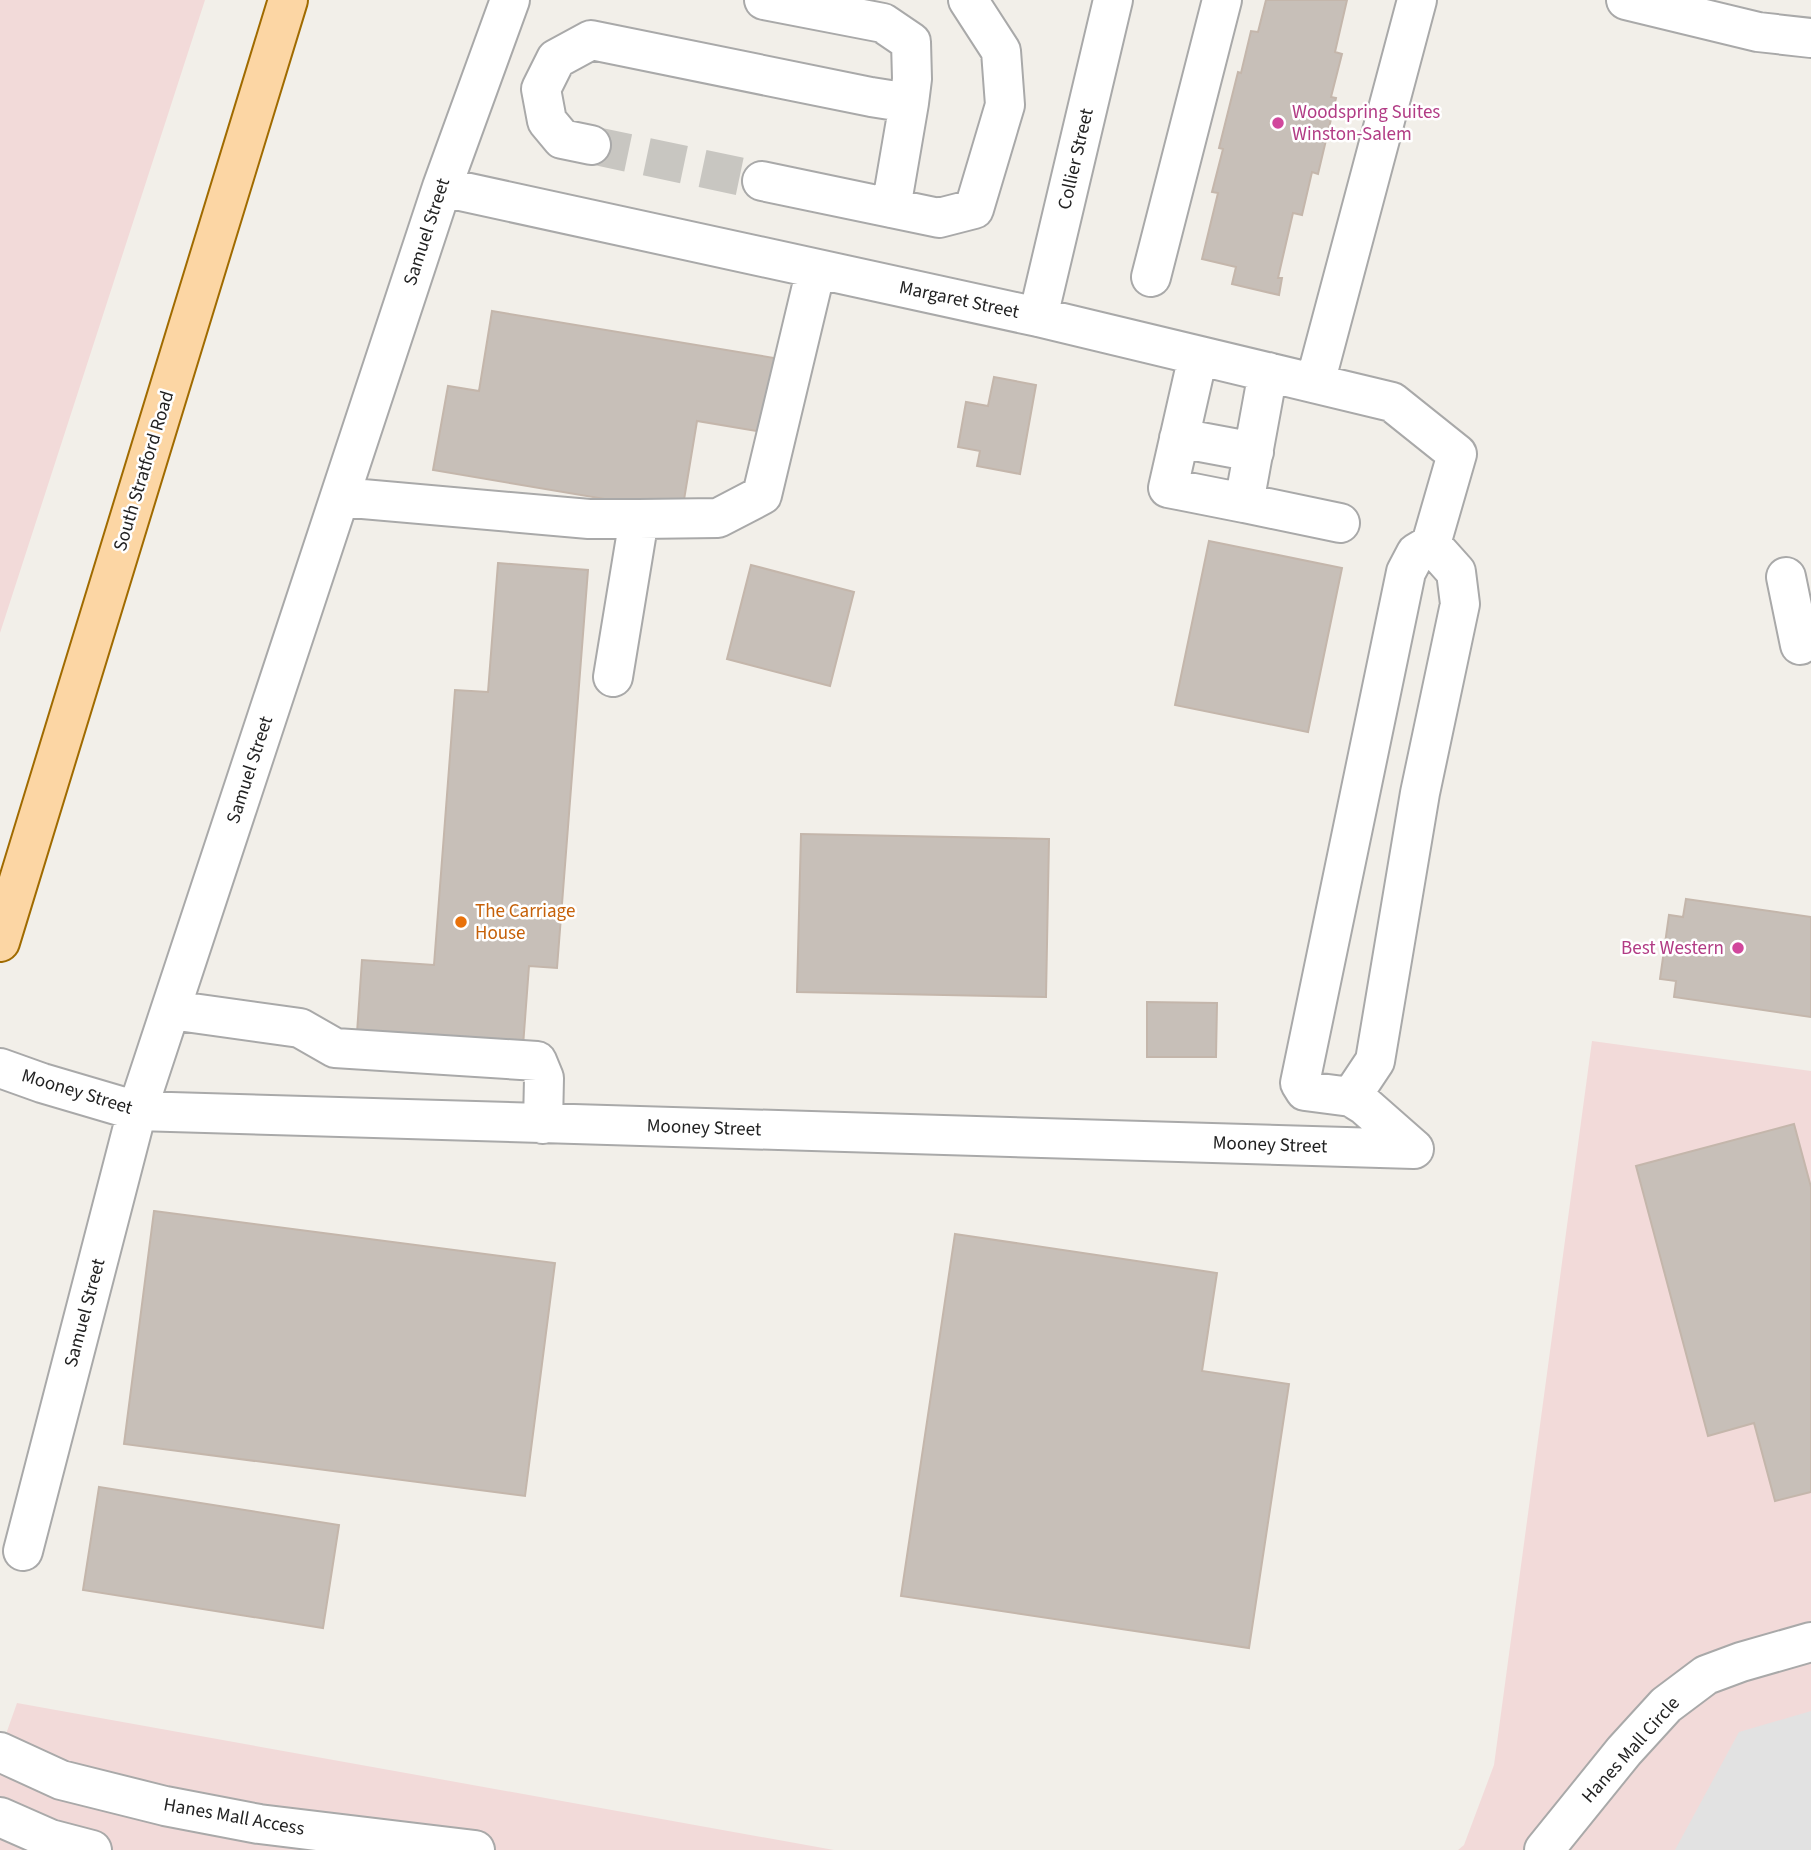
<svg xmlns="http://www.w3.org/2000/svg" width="1811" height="1850" font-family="'Source Sans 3',sans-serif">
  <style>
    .commercial { fill: #f2dad9 }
    .parking { fill: #e2e2e2 }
    .building { fill: #c7bfb8; stroke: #c4b6ab; stroke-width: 2 }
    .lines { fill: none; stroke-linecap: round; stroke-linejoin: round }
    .minor-tunnel { stroke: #c8c6c1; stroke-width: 38; stroke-dasharray: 38 19; stroke-linecap: butt }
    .minor-casing { stroke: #a9a9a9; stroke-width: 42 }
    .major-casing { stroke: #a06b00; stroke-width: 42 }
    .minor { stroke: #fff; stroke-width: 38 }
    .major { stroke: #fcd6a4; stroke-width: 38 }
    .hotel-dot { fill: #d1479c; stroke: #fff; stroke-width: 2.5 }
    .food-dot { fill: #e8710a; stroke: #fff; stroke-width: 2.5 }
    .labels { text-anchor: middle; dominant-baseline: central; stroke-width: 5; stroke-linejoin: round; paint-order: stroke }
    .hotel-label { font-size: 19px; fill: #b23c85; stroke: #fff; text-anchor: start }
    .street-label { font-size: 19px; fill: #222; stroke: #fff }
    .food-label { font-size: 19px; fill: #c56008; stroke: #fff; text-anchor: start }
  </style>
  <rect width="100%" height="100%" fill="#f2efe9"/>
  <path class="commercial" d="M0 0H205L0 633Z
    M1592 1041 1811 1071V1850H1458L1464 1845 1494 1765Z
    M17 1703 834 1850H0V1751Z"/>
  <path class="parking" d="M1811 1711V1850H1675L1739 1732Z"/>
  <path class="building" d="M1266 0H1347L1335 52 1342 54 1331 97 1336 98 1318 174 1312 172 1302 215 1293 213 1278 278H1282L1279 295 1232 284 1236 267 1202 259 1218 193 1212 192 1223 149 1219 148 1238 72 1241 73 1251 31 1258 32Z
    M492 311 780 359 768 433 697 421 682 512 433 470 448 386 479 391Z
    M994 377 1036 385 1020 474 977 466 980 451 958 447 966 402 988 406Z
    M1209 541 1342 568 1308 732 1175 705Z
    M498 563 588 570 557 968 529 966 523 1046 357 1033 362 960 434 965 455 690 488 692Z
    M751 565 854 592 830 686 727 659Z
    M801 834 1049 839 1046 997 797 992Z
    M1686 899 1811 917V1017L1674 997 1676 981 1660 979 1669 915 1683 917Z
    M1147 1002 1217 1003 1216 1057H1147Z
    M1794 1124 1811 1187V1492L1775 1501 1754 1423 1708 1436 1636 1166Z
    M154 1211 555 1263 525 1496 124 1444Z
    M955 1234 1217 1273 1202 1371 1289 1384 1249 1648 901 1596Z
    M99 1487 339 1525 323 1628 83 1590Z"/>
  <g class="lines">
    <path class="minor-tunnel" d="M591 145 762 181"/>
    <defs>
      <path id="minor" d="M1626 0 1758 32 1811 38
        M591 145 562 139 547 121 541 89 556 59 591 40 871 97 909 103 912 79 911 42 883 23 764 0
        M762 181 939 218 974 209 1005 105 1001 51 968 0
        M442 187 1038 317 1392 402 1457 454 1431 544 1416 553 1406 572 1300 1083 1305 1091 1351 1097 1364 1105 1414 1149
        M891 208 909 103
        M1151 277 1222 0
        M1038 317 1113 0
        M1198 356 1168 488 1244 503
        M1268 372 1244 503 1340 523
        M1315 383 1417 0
        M1179 438 1254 452
        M340 497 589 519H639L718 518 762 495 816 269
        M1786 577 1800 645
        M613 677 639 519
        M171 1010 300 1028 335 1048 537 1061 544 1078 543 1124
        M0 1068 42 1083 137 1111 1414 1149
        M1351 1097 1375 1061 1420 793 1460 604 1456 572 1431 544
        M23 1551 137 1111 442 187 510 0
        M0 1752 61 1780 165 1806 259 1824 475 1850
        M0 1817 50 1839 92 1850
        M1544 1850 1624 1751 1666 1705 1706 1675 1741 1662 1811 1642"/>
      <path id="major" d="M0 942 288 0"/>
    </defs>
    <use href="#minor" class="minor-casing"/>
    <use href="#major" class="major-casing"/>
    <use href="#minor" class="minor"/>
    <use href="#major" class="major"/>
  </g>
  <g class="hotel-dot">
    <circle cx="1278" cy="123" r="7"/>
    <circle cx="1738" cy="948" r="7"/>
  </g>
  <circle class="food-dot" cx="461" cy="922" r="7"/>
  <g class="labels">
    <g class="hotel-label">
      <text x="1292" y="112">Woodspring Suites<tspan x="1292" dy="22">Winston-Salem</tspan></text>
      <text x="1724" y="948" text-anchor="end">Best Western</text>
    </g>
    <g class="street-label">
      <text transform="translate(1076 159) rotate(-77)">Collier Street</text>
      <text transform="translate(427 232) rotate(-72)">Samuel Street</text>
      <text transform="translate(959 300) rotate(12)">Margaret Street</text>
      <text transform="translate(144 471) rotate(-73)">South Stratford Road</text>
      <text transform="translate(250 770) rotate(-72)">Samuel Street</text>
      <text transform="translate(77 1092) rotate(17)">Mooney Street</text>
      <text transform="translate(704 1128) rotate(2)">Mooney Street</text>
      <text transform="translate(1270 1145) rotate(2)">Mooney Street</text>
      <text transform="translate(85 1313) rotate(-75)">Samuel Street</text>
      <text transform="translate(1631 1750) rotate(-48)">Hanes Mall Circle</text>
      <text transform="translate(234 1817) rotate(10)">Hanes Mall Access</text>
    </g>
    <g class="food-label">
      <text x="475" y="911">The Carriage<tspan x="475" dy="22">House</tspan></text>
    </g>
  </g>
</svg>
